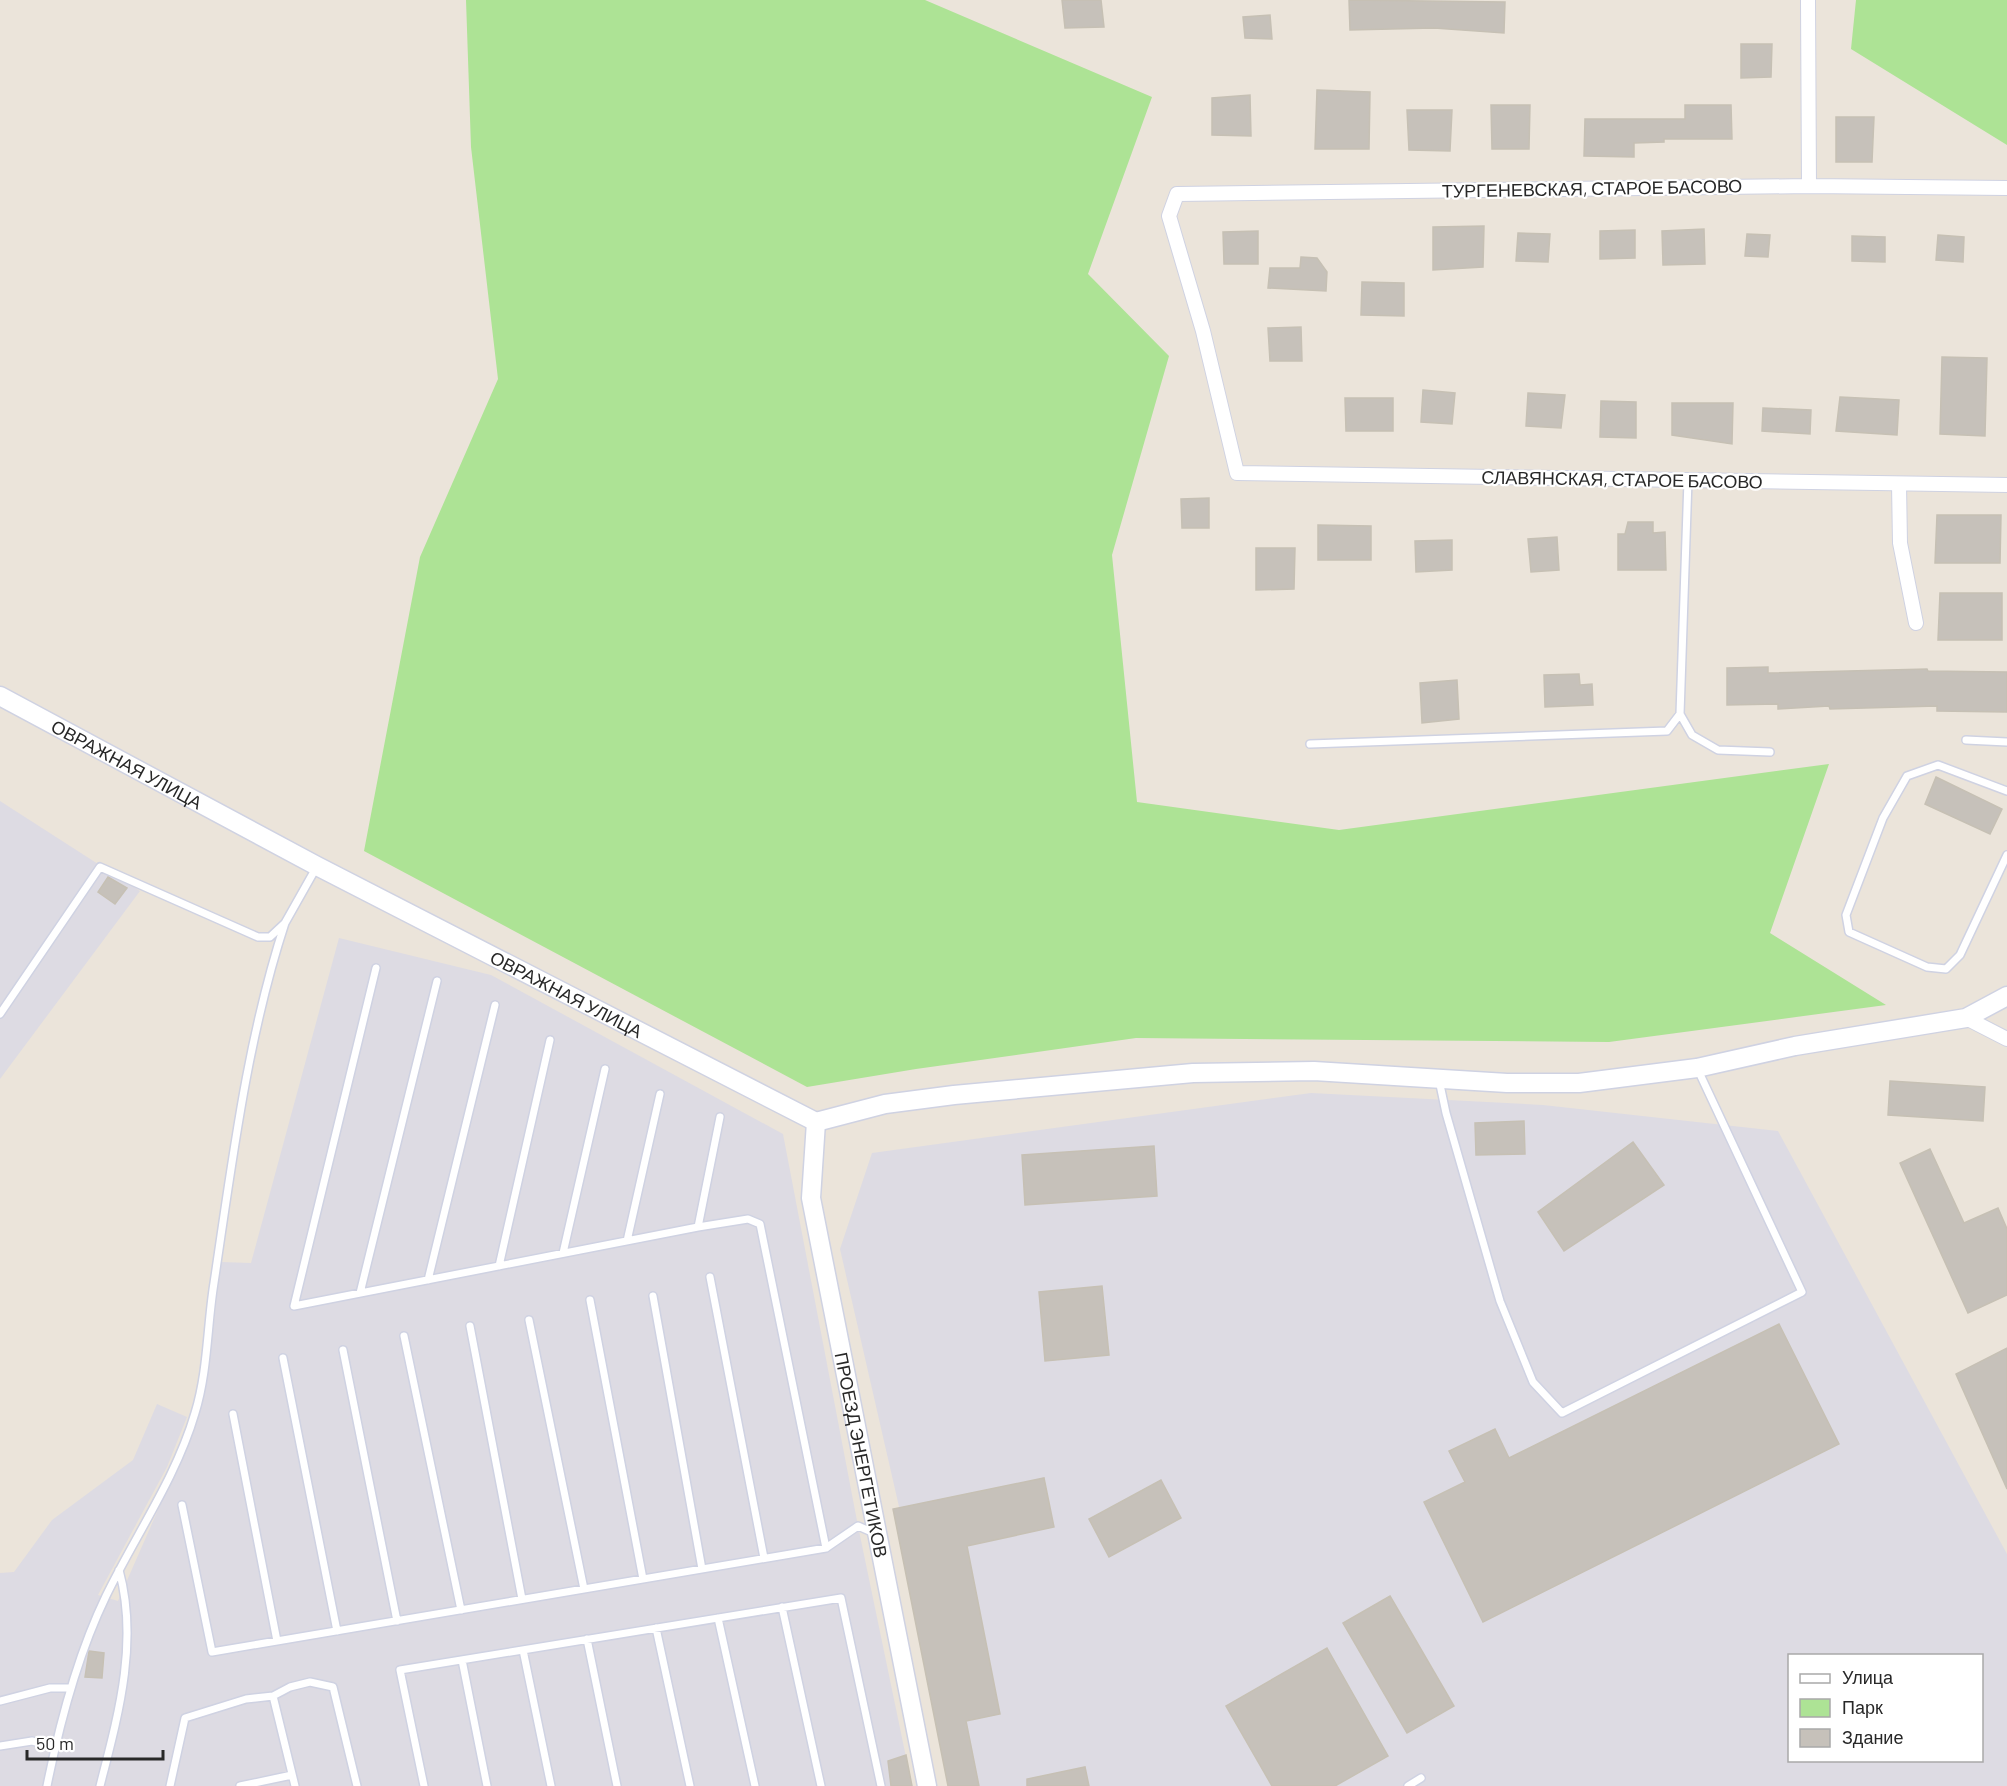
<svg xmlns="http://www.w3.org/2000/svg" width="2007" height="1786" font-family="Barlow,sans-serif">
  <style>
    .industrial { fill: #dddbe3; fill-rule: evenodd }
    .green { fill: #ade395 }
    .building { fill: #c6c1ba; stroke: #c6c0b4; stroke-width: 1.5 }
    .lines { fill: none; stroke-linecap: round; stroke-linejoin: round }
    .service-casing { stroke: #cfd2e2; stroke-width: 10 }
    .minor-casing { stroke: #cfd2e2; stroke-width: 16 }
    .tertiary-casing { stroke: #cfd2e2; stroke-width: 21 }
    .service { stroke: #fff; stroke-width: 7 }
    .minor { stroke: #fff; stroke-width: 14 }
    .tertiary { stroke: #fff; stroke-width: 18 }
    .labels { text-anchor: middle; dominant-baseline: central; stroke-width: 4.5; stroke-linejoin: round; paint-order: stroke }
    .street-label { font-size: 18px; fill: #282828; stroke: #fff }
  </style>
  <rect width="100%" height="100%" fill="#ebe4da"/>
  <path class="industrial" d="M0 801 140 891 0 1079Z
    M339 938 491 975 783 1134 858 1526 912 1786H0V1573L14 1572 52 1520 133 1460 157 1404 187 1417 167 1467 98 1595 118 1601 190 1437 213 1331 221 1262 251 1263Z
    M1311 1093 1543 1105 1778 1131 2007 1554V1786H963L840 1249 872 1153ZM1790 1656H1982V1760H1790Z"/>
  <path class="green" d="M466 0H925L1152 97 1088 274 1169 356 1112 555 1137 802 1339 830 1829 764 1770 933 1886 1005 1609 1042 1136 1038 916 1069 807 1087 364 851 420 557 498 379 471 147Z
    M1856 0H2007V145L1851 49Z"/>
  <path class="building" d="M1062 0H1101L1104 27 1065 28Z
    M1349 0 1505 2 1504 33 1434 28 1350 30Z
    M1270 15 1272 39 1245 38 1243 17Z
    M1741 44H1772L1771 77 1741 78Z
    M1317 90 1370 92 1369 149H1315Z
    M1250 95 1251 136 1212 135V98Z
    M1491 105H1530L1529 149H1492Z
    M1685 105H1731L1732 139H1664V142L1634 143V157L1584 156 1585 119H1685Z
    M1407 110H1452L1450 151 1409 150Z
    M1836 117H1874L1872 162H1836Z
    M1484 226 1483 267 1433 270V227Z
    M1704 229 1705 264 1663 265 1662 231Z
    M1635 230V258L1600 259V231Z
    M1258 231V264H1224L1223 232Z
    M1518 233 1550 234 1548 262 1516 261Z
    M1747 234 1770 235 1768 257 1745 256Z
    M1938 235 1964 237 1963 262 1936 260Z
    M1852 236 1885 237V262L1852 261Z
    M1301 257 1317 258 1327 272 1326 291 1268 288 1270 268H1300Z
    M1362 282 1404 283V316L1361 315Z
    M1301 327 1302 361H1270L1268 328Z
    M1942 357 1987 358 1985 436 1940 434Z
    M1423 390 1455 393 1452 424 1421 422Z
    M1528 393 1565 395 1561 428 1526 426Z
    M1840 397 1899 400 1897 435 1836 431Z
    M1345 398H1393V431H1346Z
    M1601 401 1636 402V438L1600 437Z
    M1672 403H1733L1732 444 1672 435Z
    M1763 408 1811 410 1810 434 1762 431Z
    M1209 498V528H1182L1181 499Z
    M1937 515H2001L2000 563H1935Z
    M1628 522H1653V533L1665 532 1666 570H1618V534H1625Z
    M1318 525 1371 526V560H1318Z
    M1557 537 1559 570 1531 572 1528 539Z
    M1452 540V570L1416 572 1415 541Z
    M1256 548H1295L1294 589 1256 590Z
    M1940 593H2002V640H1938Z
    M1768 667V673L1927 669 1928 671 2007 672V712L1937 711V706L1830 709 1829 706 1778 709V704L1727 705V668Z
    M1579 674 1580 685 1592 684 1593 705 1545 707 1544 675Z
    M1457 680 1459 719 1422 723 1420 683Z
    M1936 777 2002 809 1990 834 1925 804Z
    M108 877 127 888 115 904 98 892Z
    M1890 1081 1985 1087 1983 1121 1888 1115Z
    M1524 1121 1525 1154 1476 1155 1475 1123Z
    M1633 1142 1664 1185 1564 1251 1538 1212Z
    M1154 1146 1157 1196 1025 1205 1022 1155Z
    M1930 1149 1964 1223 1998 1208 2007 1229V1295L1968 1313 1900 1163Z
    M1102 1286 1109 1355 1045 1361 1039 1292Z
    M1779 1324 1839 1444 1483 1622 1424 1502 1465 1482 1449 1451 1495 1429 1509 1458Z
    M2007 1348V1489L1956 1374Z
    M1044 1478 1054 1527 967 1546 1000 1714 966 1721 979 1786H948L893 1509Z
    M1161 1480 1181 1518 1109 1557 1089 1519Z
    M1390 1596 1454 1706 1407 1733 1343 1623Z
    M1327 1648 1388 1756 1335 1786H1272L1226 1706Z
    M89 1651 104 1653 102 1678 85 1677Z
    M906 1755 912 1786H891L888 1761Z
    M1085 1767 1089 1786H1027V1779Z"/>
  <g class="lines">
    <defs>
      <path id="service" d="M1688 480 1680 714 1692 735 1718 750 1770 752
        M1966 740 2007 742
        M1310 744 1667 731 1680 714
        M2007 791 1938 765 1907 776 1883 818 1846 915 1849 932 1927 967 1946 969 1960 955 2007 855
        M376 968 294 1306 698 1227 748 1219 760 1224 826 1548
        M0 1014 100 867 258 937H270L285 923 316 868
        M1439 1080 1446 1113 1500 1301 1533 1382 1562 1413 1802 1292 1698 1070
        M698 1227 720 1117
        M627 1241 660 1094
        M563 1253 605 1069
        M499 1266 550 1040
        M710 1277 764 1558
        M428 1280 495 1005
        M360 1293 437 981
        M653 1296 702 1569
        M590 1300 643 1579
        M529 1320 584 1589
        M470 1326 522 1599
        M404 1336 461 1610
        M343 1350 397 1621
        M283 1358 337 1631
        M233 1414 277 1641
        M182 1505 212 1652 826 1548 858 1526 874 1533
        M782 1607 821 1786
        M718 1618 755 1786
        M656 1628 690 1786
        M587 1639 617 1786
        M523 1650 551 1786
        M462 1660 487 1786
        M273 1696 295 1786
        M0 1701 50 1688H71
        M0 1746 32 1741 55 1747
        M47 1786C60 1721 77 1656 106 1596 135 1536 176 1478 195 1413 208 1371 207 1326 214 1283 232 1163 247 1039 285 923
        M100 1786C118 1716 139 1642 119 1570
        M170 1786 185 1718 246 1699 273 1696 290 1687 310 1682 333 1687 357 1786
        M240 1786 292 1775
        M424 1786 400 1670 841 1598 881 1786
        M1408 1786 1421 1778"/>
      <path id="minor" d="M1808 0 1809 186
        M2007 188 1809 186 1177 194 1169 216 1203 331 1237 473 2007 485
        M1899 484 1900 543 1916 623
        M1966 1018 2007 1039"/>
      <g id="tertiary">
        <path id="s1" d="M0 696 317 866 816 1122"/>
        <path d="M816 1122 885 1104 954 1095 1193 1073 1314 1071 1507 1083H1579L1697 1068 1795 1046 1966 1018 2007 996"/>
        <path id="s2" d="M816 1122 811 1198 927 1786"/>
      </g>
    </defs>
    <use href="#service" class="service-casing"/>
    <use href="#minor" class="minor-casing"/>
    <use href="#tertiary" class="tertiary-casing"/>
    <use href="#service" class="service"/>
    <use href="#minor" class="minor"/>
    <use href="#tertiary" class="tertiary"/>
  </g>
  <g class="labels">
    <g class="street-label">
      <text transform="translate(1592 188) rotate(-1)">ТУРГЕНЕВСКАЯ, СТАРОЕ БАСОВО</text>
      <text transform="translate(1622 479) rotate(1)">СЛАВЯНСКАЯ, СТАРОЕ БАСОВО</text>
      <text stroke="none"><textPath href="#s1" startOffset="144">ОВРАЖНАЯ УЛИЦА</textPath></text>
      <text stroke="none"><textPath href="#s1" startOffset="640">ОВРАЖНАЯ УЛИЦА</textPath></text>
      <text stroke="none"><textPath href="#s2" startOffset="338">ПРОЕЗД ЭНЕРГЕТИКОВ</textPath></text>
    </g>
  </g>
  <rect x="1788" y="1654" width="195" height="108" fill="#ffffff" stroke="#a9a9a9" stroke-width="1.5"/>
  <rect x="1800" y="1674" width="30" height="9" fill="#ffffff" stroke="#a9a9a9" stroke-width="1.5"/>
  <text x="1842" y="1684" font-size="18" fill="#282828">Улица</text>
  <rect x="1800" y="1699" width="30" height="18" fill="#ade395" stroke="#a9a9a9" stroke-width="1.5"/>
  <text x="1842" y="1714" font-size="18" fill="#282828">Парк</text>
  <rect x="1800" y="1729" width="30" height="18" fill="#c6c1ba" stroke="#a9a9a9" stroke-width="1.5"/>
  <text x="1842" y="1744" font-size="18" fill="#282828">Здание</text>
  <path d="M27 1750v9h136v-9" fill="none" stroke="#282828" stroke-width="3"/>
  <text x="36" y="1750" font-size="18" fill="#282828" stroke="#ffffff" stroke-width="4.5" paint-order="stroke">50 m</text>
</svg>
